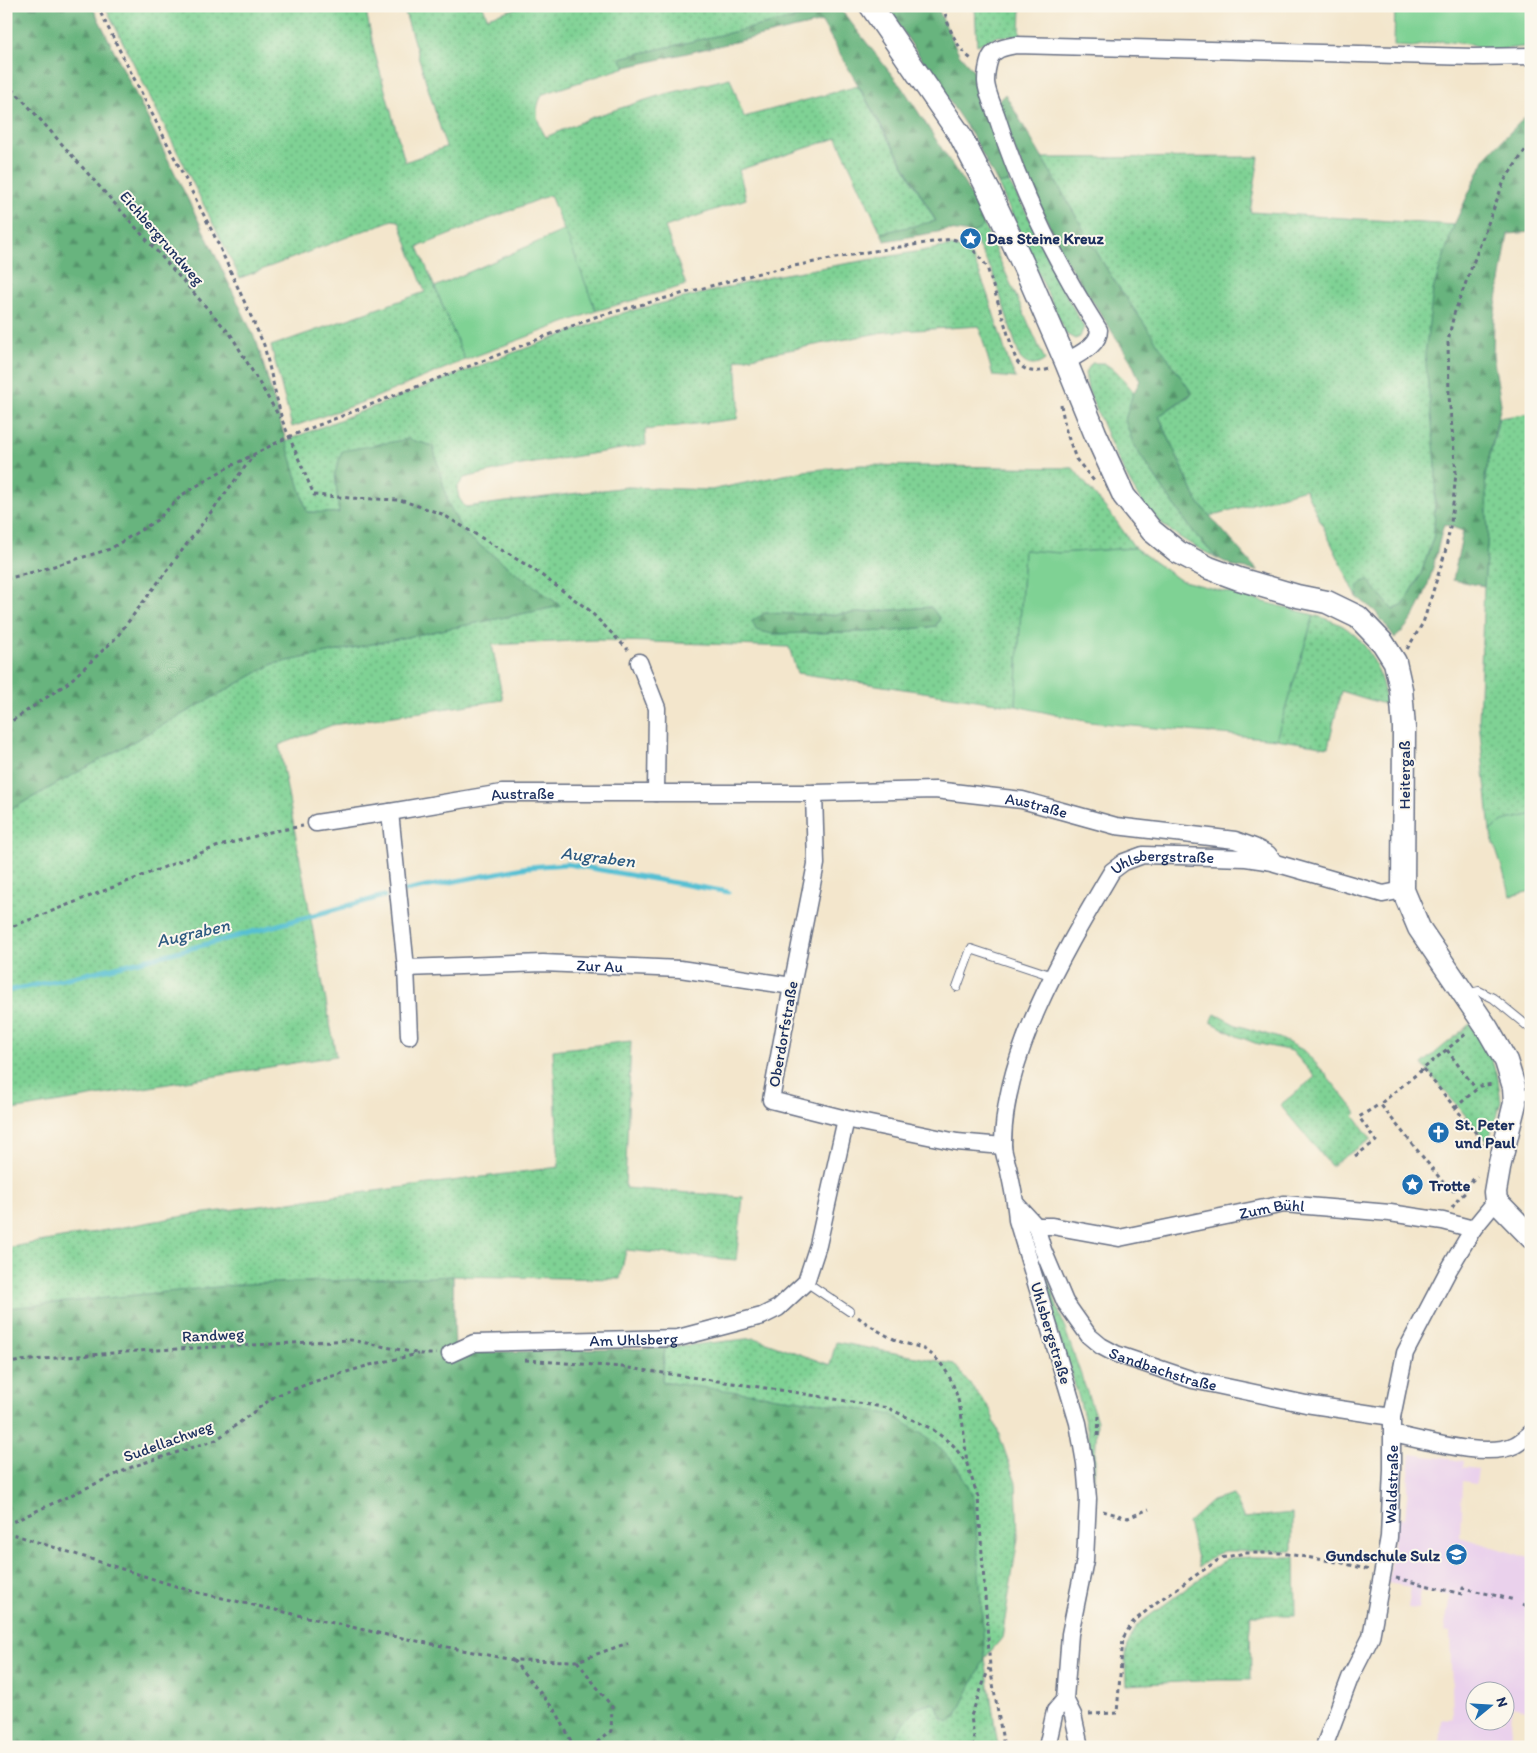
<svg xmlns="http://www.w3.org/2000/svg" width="1537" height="1753" font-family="Itim,sans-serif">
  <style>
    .built { fill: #ead1ec; fill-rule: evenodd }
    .grass { fill: url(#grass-dots); stroke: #4d8079; fill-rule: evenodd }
    .forest { fill: url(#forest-firs); stroke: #41726e }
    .garden { fill: #7fd294; stroke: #4d8079 }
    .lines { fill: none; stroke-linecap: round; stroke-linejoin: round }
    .stream { stroke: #57c0d3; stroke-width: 5 }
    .lane-casing { stroke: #676f84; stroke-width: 10 }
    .street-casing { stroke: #676f84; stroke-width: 19 }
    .secondary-casing { stroke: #676f84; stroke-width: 25 }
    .path { stroke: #676f84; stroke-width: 3; stroke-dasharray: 4 4; stroke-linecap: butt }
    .lane { stroke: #fff; stroke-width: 8 }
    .street { stroke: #fff; stroke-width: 16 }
    .secondary { stroke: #fff; stroke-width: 22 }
    .labels { text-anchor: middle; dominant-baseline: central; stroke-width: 4; stroke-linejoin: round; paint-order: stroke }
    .street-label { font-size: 16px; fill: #1b2f5e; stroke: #fbf7ec }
    .poi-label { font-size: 16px; font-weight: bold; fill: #1b2f5e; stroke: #fbf7ec; text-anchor: start }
    .water-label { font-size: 18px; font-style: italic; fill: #2d5a81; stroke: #fbf7ec }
  </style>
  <defs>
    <pattern id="grass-dots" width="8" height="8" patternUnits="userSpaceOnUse" patternTransform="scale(1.25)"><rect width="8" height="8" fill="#7fd294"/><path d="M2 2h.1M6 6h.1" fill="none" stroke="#67ab7c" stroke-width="1.8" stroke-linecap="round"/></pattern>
    <pattern id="forest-firs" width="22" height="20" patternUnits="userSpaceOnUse" patternTransform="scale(1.25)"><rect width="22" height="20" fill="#67b47e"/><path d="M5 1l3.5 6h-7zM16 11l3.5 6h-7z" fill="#54936a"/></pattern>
  </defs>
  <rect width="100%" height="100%" fill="#fbf7ec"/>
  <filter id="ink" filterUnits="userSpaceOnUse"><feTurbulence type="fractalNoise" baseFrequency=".02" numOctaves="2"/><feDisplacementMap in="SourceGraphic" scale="10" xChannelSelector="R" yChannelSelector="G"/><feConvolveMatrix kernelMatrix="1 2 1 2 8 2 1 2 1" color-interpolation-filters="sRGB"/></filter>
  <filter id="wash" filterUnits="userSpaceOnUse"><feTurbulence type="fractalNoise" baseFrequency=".0096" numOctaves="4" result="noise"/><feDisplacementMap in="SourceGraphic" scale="20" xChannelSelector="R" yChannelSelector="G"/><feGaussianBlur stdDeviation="1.12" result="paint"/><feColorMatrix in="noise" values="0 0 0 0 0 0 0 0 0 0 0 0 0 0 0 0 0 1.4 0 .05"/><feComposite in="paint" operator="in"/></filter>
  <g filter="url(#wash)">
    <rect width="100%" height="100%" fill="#f3e6cc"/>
    <path class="built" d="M1411 1454 1464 1461 1463 1467 1478 1469 1476 1483 1462 1481 1460 1537 1529 1558 1531 1552V1711L1512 1707 1510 1747H1439L1441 1719 1453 1718 1450 1633 1444 1632 1450 1596 1421 1591 1418 1609 1408 1608 1411 1587 1388 1583 1396 1519 1405 1517ZM1474 1690H1504V1720H1474Z"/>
    <path class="grass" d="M105 6H365L375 54 405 162 446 147 403 6H483L487 17 524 6H813L817 13 620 58 626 67 543 94C533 109 537 123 546 137L593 117 658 96 730 78 744 117 858 86 936 222 881 233 837 138 739 170 746 199 665 227 686 285 596 311 550 195 418 247 465 360 374 398 292 427 271 346 425 292 399 221 392 220 240 278Z
      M975 6H1021L1020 37 999 36 977 45Z
      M1259 157 1250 212 1454 225 1433 290 1436 465 1434 535 1421 574 1404 605 1393 610 1358 585 1357 597 1305 489 1210 516 1197 501 1159 416 1192 394 1109 273 1042 158Z
      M1009 182 1029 217 1060 284 1084 327 1080 337 1075 339 1066 334 998 184Z
      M984 225 1045 360C1036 367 1028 367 1020 358L993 273 971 233 979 230Z
      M951 246 966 250 974 260 986 290 1009 363 1016 378 993 376 979 326 884 332 736 360 739 401 737 419 645 430 646 445 516 466 464 478 457 488 459 498 465 507 627 487 711 490 804 471 861 465 1073 468 1116 521 1135 548 1059 553 1024 550 1016 706 797 673 789 647 595 640 492 645 503 700 332 725 279 745 336 1056 6 1111V812L273 664 560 606 463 533 448 503 432 446 335 473 339 513 307 512 285 441 510 354 626 312 779 275ZM931 607 940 619 936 626 895 631 772 634 765 613 830 615Z
      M1092 363H1104L1116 371 1134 392 1125 420 1134 446 1183 518 1200 540 1217 558C1193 546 1169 533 1151 513 1124 483 1105 428 1088 390L1085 373Z
      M1531 413V815L1503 821 1490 831 1479 722 1484 586 1488 531 1485 476 1499 418Z
      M1314 615C1323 618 1334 621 1343 626 1372 645 1381 673 1387 705L1341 691 1328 747 1276 739Z
      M1215 1014 1236 1025 1279 1038 1303 1050 1323 1071 1357 1113 1354 1116 1371 1139 1331 1166 1280 1105 1315 1077 1292 1051 1255 1043 1237 1036 1211 1022Z
      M1470 1024 1491 1058 1498 1079 1501 1102 1488 1142 1422 1064Z
      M631 1041 625 1188 743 1197 736 1260 626 1250 620 1279 453 1276 6 1308V1248L190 1215 559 1167 553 1050Z
      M1033 1237 1097 1421 1094 1484 1088 1432 1077 1391 1040 1281 1032 1242Z
      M755 1338 830 1365 836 1342 954 1364 990 1409 1016 1483 1018 1538 1002 1638 985 1658 998 1747H888C898 1733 917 1695 937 1705L939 1713 943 1720 956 1717 963 1701 974 1498 958 1468 935 1443 662 1382 665 1348Z
      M1233 1495 1244 1518 1292 1513V1551H1225L1215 1555 1199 1567 1188 1523 1212 1501Z
      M1251 1557H1295L1296 1615H1250L1251 1680H1217L1126 1685 1125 1660 1128 1644 1137 1625 1222 1562 1232 1558Z"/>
    <path class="forest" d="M6 6H92L210 244 257 343 307 512 339 513 335 473 342 451 408 439 433 446 448 503 463 533 561 606 273 664 6 812Z
      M813 6H838L906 93 965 185 978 209 984 225 979 230 971 233 949 230 885 241 881 233 936 221 822 22 626 67 620 58 816 13Z
      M886 6H936L938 9 959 54 972 69 983 90 1008 168 1009 182 998 184 972 135Z
      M1005 94 1109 273 1192 393 1159 416 1197 501 1258 571 1235 567 1217 558 1200 540 1183 518 1134 446 1125 420 1132 396 1140 381 1131 361 1062 254 1004 127 997 102Z
      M1531 111V232L1508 234 1494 318 1493 355 1501 404 1485 476 1488 531 1484 586 1453 580 1463 531 1444 524C1433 562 1428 611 1395 638L1375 611 1357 597C1358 588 1358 582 1368 580L1393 610 1404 605 1421 574 1434 535 1436 465 1425 355 1433 290 1454 225 1485 158Z
      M931 607 940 619 936 626 895 631 772 634 756 630 752 621 765 613 830 615Z
      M453 1276 455 1353 665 1348 662 1382 839 1405 893 1415 935 1443 958 1468 974 1498 985 1658 956 1717 948 1722C940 1718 939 1712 937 1705 917 1695 898 1733 888 1747H6V1308L246 1284Z"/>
    <path class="garden" d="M1395 6H1531V46L1488 51 1467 44 1442 41 1413 47 1394 46Z
      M565 230 596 311 465 360 435 287Z
      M1135 548 1180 580 1314 615 1276 739 1089 722 1016 706 1024 550 1059 553Z
      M1531 815V891L1511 896 1490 831 1503 821Z"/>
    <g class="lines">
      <path class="stream" d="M405 891 528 867 567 864 728 892
        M6 991C134 966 259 930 384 896"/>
    </g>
  </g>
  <g filter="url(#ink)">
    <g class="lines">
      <defs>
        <path id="lane" d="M957 987 971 949 1053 976
          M1466 994 1479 991 1493 998 1531 1029
          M1518 1100 1531 1091
          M806 1282 849 1311"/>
        <g id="street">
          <path d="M1066 362C1078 354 1099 346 1099 330 1057 264 1021 193 997 117 994 108 986 91 986 81 986 75 988 64 990 58 995 48 1006 47 1016 45L1474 57 1531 56"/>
          <path d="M639 662 657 708 656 793"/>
          <path d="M814 793 816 864 792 986 771 1100 846 1119 957 1142 1003 1146"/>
          <path d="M390 812 406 968 409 1036"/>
          <path id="s1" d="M316 823 390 812 502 793H814L935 790 1022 800 1116 826 1235 840 1254 847 1268 854 1275 863 1383 894 1403 890"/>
          <path id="s2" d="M406 968 543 963 680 969 792 986"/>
          <path id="s3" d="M1016 1204 1036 1226 1043 1250 1065 1302 1089 1336 1101 1346 1116 1354 1193 1380 1306 1404 1392 1417"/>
          <path id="s4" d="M1036 1226H1052L1119 1238 1284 1204 1390 1213 1443 1221 1473 1229"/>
          <path id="s5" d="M450 1354 474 1343 678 1338 762 1316 778 1308 806 1282 818 1245 846 1119"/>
          <path d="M1392 1434C1423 1440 1487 1459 1515 1445 1521 1442 1526 1437 1531 1433"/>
          <path d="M1065 1699 1073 1715 1080 1747"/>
          <path id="s6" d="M1047 1747 1055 1711 1065 1699 1070 1634 1085 1560 1088 1499 1085 1463 1078 1423 1017 1220C1016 1202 1012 1185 1008 1167 1006 1160 1003 1152 1003 1145 1003 1052 1066 949 1112 871L1124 862 1143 855 1246 858 1273 862"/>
          <path id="s7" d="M1324 1747 1350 1678 1371 1637 1389 1537 1392 1470V1417L1405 1353 1448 1271 1473 1229 1496 1201"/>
        </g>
        <path id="secondary" d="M871 6 960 135 990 193 1029 277 1066 362 1095 433 1124 496 1152 531 1178 552 1209 568 1239 579 1297 596 1327 602 1358 617 1383 643 1395 662 1401 689 1404 728 1403 890 1419 928 1487 1028 1506 1061 1514 1087 1515 1103 1500 1163 1495 1192 1496 1201 1531 1237"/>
      </defs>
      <use href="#lane" class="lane-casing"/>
      <use href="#street" class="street-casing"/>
      <use href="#secondary" class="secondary-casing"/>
      <path class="path" d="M97 6 214 235 264 345 282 420 314 495 350 498 400 500 442 514 533 569 589 610 628 650
        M944 6C946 24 957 50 973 60
        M6 84 22 99 231 335 280 418
        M1061 405 1066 431 1076 459 1095 482
        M6 579 41 570 110 549 157 520 182 495 223 470 288 437 595 317 763 272 867 252 952 239C968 243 978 253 987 267L1016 360C1025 373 1034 373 1050 369
        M1407 649 1423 623 1445 553 1451 523 1456 473 1449 396 1448 341 1454 314 1504 181 1531 142
        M6 725 69 682 116 638 254 455
        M6 929 216 847 270 832 303 826
        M1447 1050 1476 1089
        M1423 1069 1485 1144
        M1455 1108 1480 1086 1493 1084
        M1355 1156 1376 1141 1359 1117 1380 1104
        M1465 1187 1477 1176
        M1452 1208 1459 1198 1467 1191 1462 1184 1451 1192 1380 1104 1467 1033
        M858 1317C870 1326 887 1337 901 1342 909 1345 920 1346 927 1351 962 1375 963 1426 967 1464
        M525 1360 622 1367 793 1392 888 1408 932 1429 953 1445 967 1464 978 1497 990 1667 1004 1747
        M6 1364 20 1361 137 1351 351 1340 421 1354H436
        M1098 1436 1099 1416
        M1103 1511 1128 1518 1149 1509
        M6 1525 134 1466 216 1440 275 1396 316 1381 370 1365 418 1354
        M6 1532 191 1591 387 1635 513 1660 577 1661 628 1643
        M1396 1578 1462 1594 1463 1588 1515 1600
        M1523 1604 1531 1608
        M513 1660 557 1713 574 1747
        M577 1661 612 1707 611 1731 591 1747
        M1089 1714 1117 1713 1123 1638 1133 1622 1157 1602 1221 1558 1245 1553H1281L1343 1563 1369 1570
        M972 1747 974 1739 971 1716 989 1668"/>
      <use href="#lane" class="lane"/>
      <use href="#street" class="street"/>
      <use href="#secondary" class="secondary"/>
    </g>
  </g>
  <defs>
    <symbol id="sight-disc" viewBox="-11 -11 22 22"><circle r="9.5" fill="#1f6fb2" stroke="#fbf7ec"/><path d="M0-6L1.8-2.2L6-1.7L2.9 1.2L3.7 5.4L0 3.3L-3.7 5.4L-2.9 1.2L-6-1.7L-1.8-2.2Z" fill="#fff"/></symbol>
    <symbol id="church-disc" viewBox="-11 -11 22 22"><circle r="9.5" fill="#1f6fb2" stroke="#fbf7ec"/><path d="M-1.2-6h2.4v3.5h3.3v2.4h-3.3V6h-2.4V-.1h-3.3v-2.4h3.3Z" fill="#fff"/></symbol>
    <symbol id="school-disc" viewBox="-11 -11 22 22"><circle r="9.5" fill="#1f6fb2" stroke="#fbf7ec"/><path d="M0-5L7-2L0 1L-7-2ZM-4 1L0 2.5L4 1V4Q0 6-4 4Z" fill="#fff"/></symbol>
  </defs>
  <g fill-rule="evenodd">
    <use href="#sight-disc" x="958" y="226" width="25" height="25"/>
    <use href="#church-disc" x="1426" y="1120" width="25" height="25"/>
    <use href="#sight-disc" x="1400" y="1172" width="25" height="25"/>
    <use href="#school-disc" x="1444" y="1542" width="25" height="25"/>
  </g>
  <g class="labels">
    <g class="street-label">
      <text transform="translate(162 238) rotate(49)">Eichbergrundweg</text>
      <text transform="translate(1404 775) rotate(-90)">Heitergaß</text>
      <text stroke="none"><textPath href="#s1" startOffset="209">Austraße</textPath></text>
      <text stroke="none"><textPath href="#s1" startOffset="724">Austraße</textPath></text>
      <text stroke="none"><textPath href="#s6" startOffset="971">Uhlsbergstraße</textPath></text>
      <text stroke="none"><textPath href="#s2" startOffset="194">Zur Au</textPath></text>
      <text transform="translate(783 1034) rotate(-80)">Oberdorfstraße</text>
      <text stroke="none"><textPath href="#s4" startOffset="240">Zum Bühl</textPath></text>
      <text transform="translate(1051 1333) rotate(73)">Uhlsbergstraße</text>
      <text transform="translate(213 1335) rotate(-3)">Randweg</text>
      <text stroke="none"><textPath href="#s5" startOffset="186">Am Uhlsberg</textPath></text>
      <text stroke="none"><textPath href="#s3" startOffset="235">Sandbachstraße</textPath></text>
      <text transform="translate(168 1441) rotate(-20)">Sudellachweg</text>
      <text stroke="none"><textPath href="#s7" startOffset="274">Waldstraße</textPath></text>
    </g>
    <g class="poi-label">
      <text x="987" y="238">Das Steine Kreuz</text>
      <text x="1455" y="1124">St. Peter<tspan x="1455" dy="18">und Paul</tspan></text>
      <text x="1429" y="1185">Trotte</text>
      <text x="1440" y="1555" text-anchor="end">Gundschule Sulz</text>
    </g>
    <g class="water-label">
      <text transform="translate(598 857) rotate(7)">Augraben</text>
      <text transform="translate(193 933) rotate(-13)">Augraben</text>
    </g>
  </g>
  <rect width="1537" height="1753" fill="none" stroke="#fbf7ec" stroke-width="25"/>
  <g transform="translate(1490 1706) rotate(72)"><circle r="24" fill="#fbf7ec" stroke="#a1a7b3"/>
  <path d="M0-4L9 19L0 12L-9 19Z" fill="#1f6fb2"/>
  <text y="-8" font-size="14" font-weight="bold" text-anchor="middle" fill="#1b2f5e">N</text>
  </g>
</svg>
